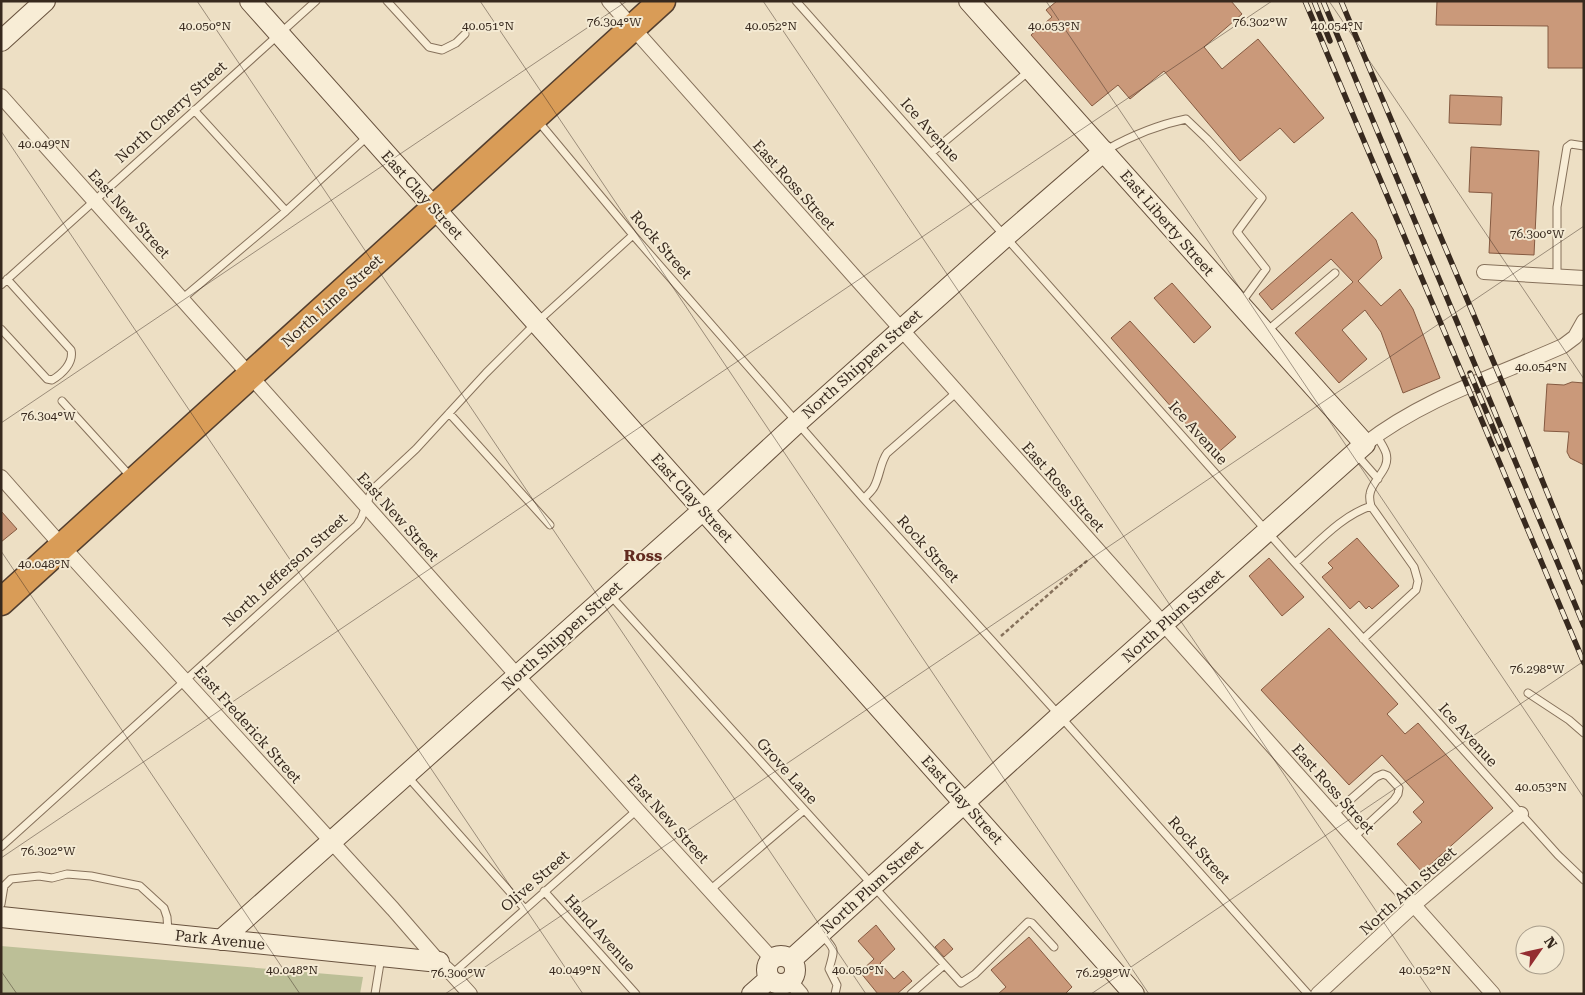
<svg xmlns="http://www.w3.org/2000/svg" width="1585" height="995" font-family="'Roboto Serif',serif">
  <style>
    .cemetery { fill: #bcbf97 }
    .building { fill: #ca997a; stroke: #855a41 }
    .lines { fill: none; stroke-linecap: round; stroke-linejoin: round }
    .lane-casing { stroke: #86715b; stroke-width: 9 }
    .street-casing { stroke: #86715b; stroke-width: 16 }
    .secondary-casing { stroke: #68523e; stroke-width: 22 }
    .highway-casing { stroke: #543f2f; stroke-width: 29 }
    .path { stroke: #86715b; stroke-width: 2.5; stroke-dasharray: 4 2.5; stroke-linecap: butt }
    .lane { stroke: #f8edd6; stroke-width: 7 }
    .street { stroke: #f8edd6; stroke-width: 14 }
    .secondary { stroke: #f8edd6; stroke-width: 20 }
    .highway { stroke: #d99c57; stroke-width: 26 }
    .rail-casing { stroke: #37291e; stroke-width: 5.5 }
    .rail { stroke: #f4ead3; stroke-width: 4; stroke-dasharray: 11; stroke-linecap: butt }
    .ticks { fill: none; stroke: #37291e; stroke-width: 1; stroke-opacity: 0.45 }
    .labels { text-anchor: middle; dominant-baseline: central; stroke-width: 4; stroke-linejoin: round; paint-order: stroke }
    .street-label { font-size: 15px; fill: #37291e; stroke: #f4ead3 }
    .neighbourhood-label { font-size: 16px; font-weight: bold; fill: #622b1f; stroke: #f4ead3 }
    .ticks-label { font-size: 12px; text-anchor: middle; fill: #37291e; stroke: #f4ead3; stroke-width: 4; stroke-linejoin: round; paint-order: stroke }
  </style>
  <rect width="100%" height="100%" fill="#eddfc4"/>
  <path class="cemetery" d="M1 946 363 977 360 994H1Z"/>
  <path class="building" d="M1057 1H1231L1242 14 1204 47 1222 69 1258 39 1324 118 1294 143 1280 128 1240 161 1164 71 1130 99 1118 85 1092 106 1031 35 1052 17 1046 10Z
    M1437 1H1584V68H1548V26L1436 25Z
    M1450 95 1502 97 1501 125 1449 123Z
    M1471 147 1539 151 1534 255 1489 253 1492 193 1469 192Z
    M1352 212 1376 240 1382 258 1358 281 1381 306 1400 289 1413 309 1440 378 1403 393 1381 332 1365 310 1342 330 1367 359 1339 383 1295 333 1353 282 1331 259 1272 310 1259 294Z
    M1172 283 1211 327 1194 343 1154 298Z
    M1130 321 1236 437 1214 456 1111 338Z
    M1572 382 1584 383V465L1570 458 1567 452 1569 432 1544 431 1547 384 1564 385Z
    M1 511 17 529 1 542Z
    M1357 538 1399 586 1372 609 1369 606 1366 609 1359 601 1350 609 1322 577 1333 568 1328 563Z
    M1269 558 1304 597 1282 616 1249 576Z
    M1329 628 1398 704 1387 714 1405 734 1418 723 1493 808 1422 872 1397 844 1422 822 1413 812 1424 802 1382 755 1349 785 1261 690Z
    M876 925 895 949 880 963 894 979 903 971 912 981 897 994H878L860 972 874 959 858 941Z
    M1029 937 1072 987 1065 994H998L1006 987 991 970Z
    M944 939 953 949 944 957 935 947Z"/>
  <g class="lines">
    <defs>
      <path id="lane" d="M387 1 429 47 442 50 456 43 465 34
        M796 1 1295 563 1558 855 1584 880
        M194 110 286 211
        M538 121 633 235 864 499 1060 716 1308 994
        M1106 150C1131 136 1157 125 1186 119L1207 139 1262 198 1237 232 1266 269 1241 303
        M931 153 1029 71
        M1557 276V207L1567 147 1571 144 1584 146
        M1 285 316 1
        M182 299 286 211 368 136
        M1 329 47 379 52 380C62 374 74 363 71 350L7 279
        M1267 331 1335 273
        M62 401 131 477
        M449 413 550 525
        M1357 455 1378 479
        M864 499C867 495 872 491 874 487 880 476 880 463 887 453L957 392
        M1295 563C1318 543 1341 516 1371 506
        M611 596 961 983 975 974 1028 922 1032 923 1054 947
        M1363 639 1416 590 1418 581 1414 567 1371 506C1370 502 1369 498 1370 494 1372 479 1391 470 1386 453 1384 447 1380 441 1376 435
        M1528 693 1569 720 1584 733
        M408 777 525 909
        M1334 814 1376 777 1383 774 1388 776 1399 788 1398 794 1394 800 1354 837
        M1 847 357 525 361 519 372 490 416 449 486 373 536 323 633 235
        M710 890 804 810
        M544 891 636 994
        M1 904 4 886 11 879 39 876 52 878 67 874 91 876 140 886 164 908 167 917 168 932
        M821 934C836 950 835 948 829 969L837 985 835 994
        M452 974 637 810
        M375 994 381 957
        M911 994 944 965"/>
      <path id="street" d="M609 1 1493 994
        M1 96 637 810 772 959
        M1484 272 1584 278
        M1365 444C1424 398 1496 376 1563 346L1575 337 1584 321
        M1 477 62 546 393 909 439 962 452 974 470 994
        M790 981 801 994
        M1318 994 1415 904 1521 814"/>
      <path id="secondary" d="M250 1 1134 994
        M1 41 45 1
        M1 917 439 962
        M221 940 703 510 797 423 1005 237 1104 151
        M767 970a14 14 0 1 1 28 0a14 14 0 1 1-28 0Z
        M791 960 1060 716 1365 444 969 1
        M752 994 769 979"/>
      <path id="highway" d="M1 602 662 1"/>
    </defs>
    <use href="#lane" class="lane-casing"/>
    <use href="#street" class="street-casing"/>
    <use href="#secondary" class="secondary-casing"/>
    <use href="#highway" class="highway-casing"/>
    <path class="path" d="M1001 636 1089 559"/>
    <use href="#lane" class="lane"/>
    <use href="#street" class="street"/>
    <use href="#secondary" class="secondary"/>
    <use href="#highway" class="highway"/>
    <defs>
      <path id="rail" d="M1305 1 1584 663
        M1314 1 1330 41
        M1323 1 1584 626
        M1341 1 1505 389 1584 583
        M1470 373 1502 449"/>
    </defs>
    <use href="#rail" class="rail-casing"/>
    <use href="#rail" class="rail"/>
  </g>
  <path class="ticks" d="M197 1 866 994M480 1 1149 994M763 1 1432 994M1046 1 1584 798M1329 1 1584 379M1 131 583 994M1 423 627 1M1 551 300 994M1 858 1272 1M1 971 17 994M445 994 1584 226M1091 994 1584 661"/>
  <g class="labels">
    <g class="street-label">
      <text transform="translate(171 112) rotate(-42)">North Cherry Street</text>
      <text transform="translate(930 130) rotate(48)">Ice Avenue</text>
      <text transform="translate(794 185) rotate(48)">East Ross Street</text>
      <text transform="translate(422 195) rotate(48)">East Clay Street</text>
      <text transform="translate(129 214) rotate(48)">East New Street</text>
      <text transform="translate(1167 223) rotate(49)">East Liberty Street</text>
      <text transform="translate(661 245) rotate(49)">Rock Street</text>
      <text transform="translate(332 301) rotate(-42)">North Lime Street</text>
      <text transform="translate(862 364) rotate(-42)">North Shippen Street</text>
      <text transform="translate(1198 433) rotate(48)">Ice Avenue</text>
      <text transform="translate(1063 487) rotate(48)">East Ross Street</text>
      <text transform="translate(692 498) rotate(48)">East Clay Street</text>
      <text transform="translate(398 517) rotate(48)">East New Street</text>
      <text transform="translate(928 549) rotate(48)">Rock Street</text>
      <text transform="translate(285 570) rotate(-42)">North Jefferson Street</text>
      <text transform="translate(1173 616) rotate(-42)">North Plum Street</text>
      <text transform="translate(562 636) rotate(-42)">North Shippen Street</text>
      <text transform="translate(248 725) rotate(48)">East Frederick Street</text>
      <text transform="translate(1468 735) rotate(48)">Ice Avenue</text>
      <text transform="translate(787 771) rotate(48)">Grove Lane</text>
      <text transform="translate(1333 789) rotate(48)">East Ross Street</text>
      <text transform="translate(962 800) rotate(48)">East Clay Street</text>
      <text transform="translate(668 819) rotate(48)">East New Street</text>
      <text transform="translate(1199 850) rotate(48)">Rock Street</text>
      <text transform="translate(535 881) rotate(-41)">Olive Street</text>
      <text transform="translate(872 887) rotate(-42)">North Plum Street</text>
      <text transform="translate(1408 891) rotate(-42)">North Ann Street</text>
      <text transform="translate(600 933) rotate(48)">Hand Avenue</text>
      <text transform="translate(220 940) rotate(6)">Park Avenue</text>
    </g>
    <g class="neighbourhood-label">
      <text x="643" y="555">Ross</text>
    </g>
  </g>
  <g class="ticks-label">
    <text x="614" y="26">76.304°W</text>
    <text x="1260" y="26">76.302°W</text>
    <text x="205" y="30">40.050°N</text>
    <text x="488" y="30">40.051°N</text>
    <text x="771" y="30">40.052°N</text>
    <text x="1054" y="30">40.053°N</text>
    <text x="1337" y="30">40.054°N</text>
    <text x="44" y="148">40.049°N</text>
    <text x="1537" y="238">76.300°W</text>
    <text x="1541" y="371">40.054°N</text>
    <text x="48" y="420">76.304°W</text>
    <text x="44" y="568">40.048°N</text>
    <text x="1537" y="673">76.298°W</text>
    <text x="1541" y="791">40.053°N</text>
    <text x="48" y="855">76.302°W</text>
    <text x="292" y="974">40.048°N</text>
    <text x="575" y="974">40.049°N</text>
    <text x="858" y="974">40.050°N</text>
    <text x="1425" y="974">40.052°N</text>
    <text x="458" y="977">76.300°W</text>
    <text x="1103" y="977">76.298°W</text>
  </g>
  <rect width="1585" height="995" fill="none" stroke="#37291e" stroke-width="5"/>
  <g transform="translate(1540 950) rotate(56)"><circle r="24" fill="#f4ead3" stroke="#a89d8b"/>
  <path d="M0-4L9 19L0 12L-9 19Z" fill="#942d31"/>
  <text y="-8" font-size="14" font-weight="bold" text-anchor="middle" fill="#37291e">N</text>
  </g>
</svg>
